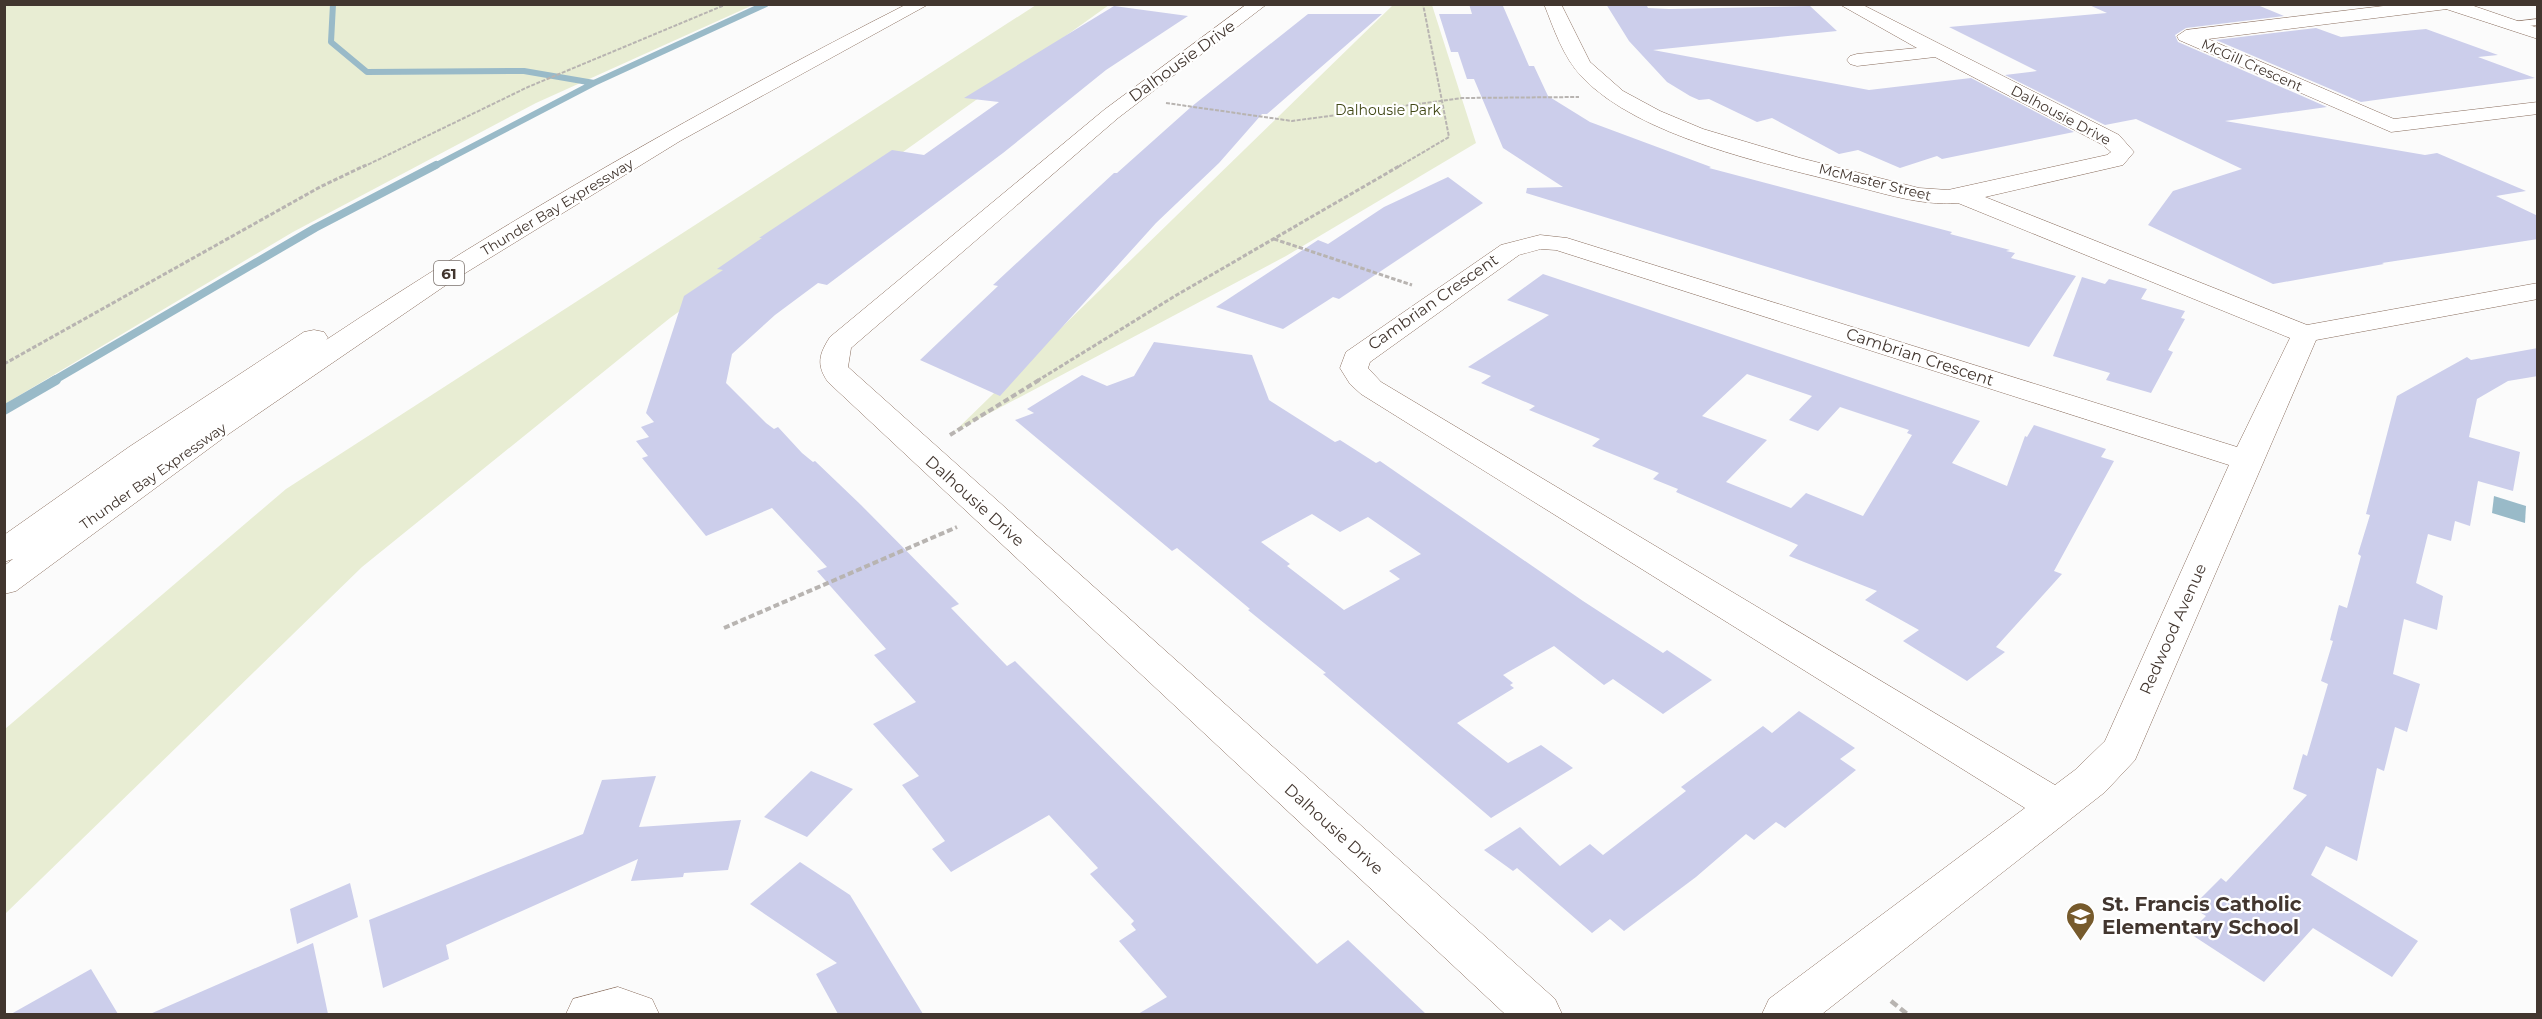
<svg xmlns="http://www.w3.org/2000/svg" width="2542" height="1019" font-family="Montserrat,sans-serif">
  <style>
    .green { fill: #e8edd3 }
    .water { fill: #99bac8 }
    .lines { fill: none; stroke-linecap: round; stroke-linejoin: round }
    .stream-far2 { stroke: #99bac8; stroke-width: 6 }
    .stream-far1 { stroke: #99bac8; stroke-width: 8 }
    .stream { stroke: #99bac8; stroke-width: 10 }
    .building { fill: #ccceeb; fill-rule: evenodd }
    .lane-casing { stroke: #896d5d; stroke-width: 1 }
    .street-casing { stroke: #896d5d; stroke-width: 1 }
    .secondary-casing { stroke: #896d5d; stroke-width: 1 }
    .highway-casing { stroke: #896d5d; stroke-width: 1 }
    .path-far3 { stroke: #b8b4b1; stroke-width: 2; stroke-dasharray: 4 1.5; stroke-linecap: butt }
    .path-far2 { stroke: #b8b4b1; stroke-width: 3; stroke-dasharray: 4.5 2; stroke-linecap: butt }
    .path-far1 { stroke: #b8b4b1; stroke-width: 4; stroke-dasharray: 6 3; stroke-linecap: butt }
    .path { stroke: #b8b4b1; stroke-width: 4.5; stroke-dasharray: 8 4; stroke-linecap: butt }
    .lane { fill: #fff; fill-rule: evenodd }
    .street { fill: #fff; fill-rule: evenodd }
    .secondary { fill: #fff; fill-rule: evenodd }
    .highway { fill: #fff; fill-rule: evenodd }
    .labels { text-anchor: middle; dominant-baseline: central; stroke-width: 4.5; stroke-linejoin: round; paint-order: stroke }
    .far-street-label { font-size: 14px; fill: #42362f; stroke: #fff }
    .far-park-label { font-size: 14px; fill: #414816; stroke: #fff }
    .shield { fill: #fff; stroke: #7b726d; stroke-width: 1.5 }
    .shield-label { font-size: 15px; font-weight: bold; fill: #42362f }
    .street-label { font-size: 16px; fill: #42362f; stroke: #fff }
    .near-poi-label { font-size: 20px; font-weight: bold; fill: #42362f; stroke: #fff; text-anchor: start }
  </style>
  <rect width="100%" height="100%" fill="#fbfbfb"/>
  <path class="green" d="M4 5 5 4 753 5 536 103 293 232 5 404Z
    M1036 5H1109L670 318 362 567 5 914V729L286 489Z
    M1393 5H1432L1476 143 1286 256 954 432Z"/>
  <path class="water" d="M2494 496 2526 506 2525 523 2492 513Z"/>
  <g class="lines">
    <path class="stream-far2" d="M333 4 331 42 367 72 524 71 594 83
      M433 167 594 83 766 4"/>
    <path class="stream-far1" d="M53 381 315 228 436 165"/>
    <path class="stream" d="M4 410 56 380"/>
  </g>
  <path class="building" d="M1469 4 1503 6 1529 66H1534L1548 96 1590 122 1711 167 1709 168 1952 232 1950 234 2010 250 2006 251 2015 253 2011 258 2076 276 2029 347 1526 193 1527 188 1563 187 1503 148 1474 79H1467L1458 52H1451L1439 14H1472Z
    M1606 4H1646L1648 8 1669 9 1810 6 1837 31 1653 50 1869 90 1971 78 2074 132 1942 159 1937 156 1900 168 1858 150 1839 154 1772 118 1757 122 1709 99 1699 100 1690 96 1667 82 1629 41Z
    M2087 4H2255L2284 16 2186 28 2175 35 2178 42 2327 107 2225 121 2425 155 2437 153 2526 191 2496 196 2538 216V239L2382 263 2384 264 2273 284 2148 225 2173 191 2242 169 2136 119 2105 125 2005 75 2037 71 1949 27 2107 13Z
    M1114 6 1188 16 1106 70 1003 153 827 285 818 283 775 315 732 354 726 383 766 423 774 429 778 427 802 453 813 462 815 461 861 505 959 604 951 608 1007 666 1015 661 1317 964 1348 940 1426 1014H1138L1167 997 1119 941 1136 930 1131 924 1134 921 1090 874 1098 868 1049 815 951 872 932 849 945 841 902 785 919 776 873 724 916 702 874 655 886 649 817 571 827 567 772 508 706 536 642 458 648 456 636 441 649 437 641 427 654 422 646 413 684 296 723 270 717 269 762 238H759L892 150 924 155 999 102 964 98Z
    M1308 14H1382L1267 114H1262L1219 163 1156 223 1000 396 920 360 998 286 993 285 1114 173H1117L1191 107Z
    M2316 28 2341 37 2426 29 2498 55 2478 57 2535 78 2361 102 2216 40Z
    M1448 177 1483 203 1339 299 1333 297 1283 329 1216 307 1318 240 1328 244 1384 207Z
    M1543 274 1980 421 1952 463 2007 486 2025 436 2027 437 2034 425 2106 449 2101 457 2114 461 2054 571 2062 574 1996 647 2005 652 1967 681 1903 641 1919 630 1865 600 1877 591 1789 556 1798 545 1676 492 1678 489 1653 479 1659 473 1592 446 1600 439 1529 410 1535 406 1481 383 1491 376 1468 367 1549 315 1507 300ZM1747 374 1812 396 1789 420 1818 431 1840 407 1909 430 1907 433 1912 435 1863 516 1806 493 1791 508 1726 482 1767 440 1702 416Z
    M2082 277 2105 284 2109 279 2147 289 2141 299 2185 311 2181 318 2185 319 2168 350 2173 352 2151 393 2106 380 2110 373 2053 356Z
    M1154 342 1252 355 1269 400 1335 442 1340 440 1376 463 1380 461 1583 601 1663 653 1667 650 1712 680 1663 714 1613 679 1604 685 1554 646 1503 675 1513 683 1510 685 1514 688 1457 723 1508 763 1541 745 1573 768 1491 818 1323 674 1326 673 1248 610 1250 609 1177 548 1172 551 1015 420 1034 413 1027 409 1082 375 1107 386 1134 376ZM1312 514 1340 532 1368 517 1421 554 1389 571 1400 579 1344 610 1287 566 1290 564 1261 542Z
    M2538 348V376L2508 381 2477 399 2469 437 2520 452 2513 491 2478 481 2470 526 2455 521 2451 541 2428 534 2416 583 2443 596 2437 630 2404 619 2393 674 2420 684 2407 732 2395 727 2384 771 2377 768 2357 861 2326 846 2311 875 2418 941 2392 977 2313 928 2264 982 2189 933 2206 916 2192 907 2221 878 2226 882 2307 795 2293 789 2303 754 2307 756 2328 684 2321 681 2333 641 2330 640 2339 605 2347 608 2361 556 2358 554 2370 515 2366 514 2397 396 2467 357 2471 360Z
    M1799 711 1855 748 1840 759 1856 770 1785 828 1776 822 1754 840 1746 834 1696 877 1624 931 1610 919 1592 933 1517 868 1513 871 1484 850 1520 827 1560 866 1590 844 1603 855 1686 791 1681 787 1763 726 1772 733Z
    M811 771 853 789 807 837 764 817Z
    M656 776 639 827 741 820 728 870 684 873 683 877 631 881 638 859 446 945 449 959 383 988 369 920 583 834 602 780Z
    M800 862 850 895 923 1014H838L816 974 837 963 750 904Z
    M350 883 358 917 297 944 290 909Z
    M313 943 328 1014H150Z
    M91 969 118 1014H11Z"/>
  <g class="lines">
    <defs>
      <path id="lane" d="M2538 19V25L2511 28 2506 25 2511 22Z"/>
      <path id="street" d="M1247 4H1267L1118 118 851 348 848 367 1555 999 1562 1014H1505L828 382C816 365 819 354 830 337L1104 110Z
        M1544 4H1561L1590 62 1623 91 1660 111 1703 129 1800 158 1919 188 1948 190 2107 155 2111 152 2103 145 1935 57 1857 66 1850 64 1847 60 1850 56 1857 54 1917 48 1839 4H1861L2119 135 2134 152 2123 165 1985 197 2307 325 2538 283V299L2316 340 2135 760 2105 792 1822 1014H1762L1769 999 2025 808 1361 394 1350 384 1340 368 1346 352 1501 245 1540 235 1567 238 2237 447 2290 338 1958 203C1920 206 1883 193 1846 184 1768 164 1639 137 1582 77 1563 57 1554 29 1544 4ZM1541 249 1556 250 2229 465 2105 741 2075 770 2055 785 1381 382 1368 368 1370 362 1519 255Z
        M2400 4H2455L2447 9 2208 39 2394 119 2538 102V114L2391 132 2179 40 2177 36 2186 30Z
        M618 987 652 999 659 1014H566L573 999Z"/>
      <path id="secondary" d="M2441 4H2468L2538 28V39L2443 8Z"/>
      <path id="highway" d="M907 4H929L680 141 449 283 230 433 16 591 4 594V566L13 559 4 562V535L129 447 304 332 314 330 324 332 328 338 326 340C513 216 707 106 907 4Z"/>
    </defs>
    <use href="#lane" class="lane-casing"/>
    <use href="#street" class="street-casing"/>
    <use href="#secondary" class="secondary-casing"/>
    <use href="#highway" class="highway-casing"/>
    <path class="path-far3" d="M1166 103 1292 121 1462 98 1579 97
      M363 167 528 87 727 4
      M1398 167 1449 137 1423 4"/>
    <path class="path-far2" d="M1274 239 1412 285
      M4 364 320 187 366 165
      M1037 381 1175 296 1401 165"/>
    <path class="path-far1" d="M950 435 1039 380
      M724 628 957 527"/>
    <path class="path" d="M1891 1001 1907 1014"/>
    <use href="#lane" class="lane"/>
    <use href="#street" class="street"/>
    <use href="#secondary" class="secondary"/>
    <use href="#highway" class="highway"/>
  </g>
  <defs>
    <symbol id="school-pin" viewBox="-11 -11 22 30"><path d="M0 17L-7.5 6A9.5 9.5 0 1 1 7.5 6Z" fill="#765a2c" stroke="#fff"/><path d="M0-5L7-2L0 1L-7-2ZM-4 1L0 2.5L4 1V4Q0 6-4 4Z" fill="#fff"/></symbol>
  </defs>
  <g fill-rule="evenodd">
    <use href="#school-pin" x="2064" y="900" width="33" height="45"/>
  </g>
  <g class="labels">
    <g class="far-street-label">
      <text transform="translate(2252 65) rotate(24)">McGill Crescent</text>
      <text transform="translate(2061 115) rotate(28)">Dalhousie Drive</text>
      <text transform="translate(1875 182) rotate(14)">McMaster Street</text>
      <text transform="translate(557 207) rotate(-31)">Thunder Bay Expressway</text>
      <text transform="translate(153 476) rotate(-35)">Thunder Bay Expressway</text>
    </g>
    <g class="far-park-label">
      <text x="1388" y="110">Dalhousie Park</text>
    </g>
    <rect class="shield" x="434" y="261" width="30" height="24" rx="4.5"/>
    <g class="shield-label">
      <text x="449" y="273">61</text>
    </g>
    <g class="street-label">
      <text transform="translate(1182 61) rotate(-36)">Dalhousie Drive</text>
      <text transform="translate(1433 302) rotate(-35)">Cambrian Crescent</text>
      <text transform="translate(1920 357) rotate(18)">Cambrian Crescent</text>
      <text transform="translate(975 501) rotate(42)">Dalhousie Drive</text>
      <text transform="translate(2173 629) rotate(-66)">Redwood Avenue</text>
      <text transform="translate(1334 829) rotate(42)">Dalhousie Drive</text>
    </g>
    <g class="near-poi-label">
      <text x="2102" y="904">St. Francis Catholic<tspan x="2102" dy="23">Elementary School</tspan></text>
    </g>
  </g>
  <rect width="2542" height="1019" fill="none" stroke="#42362f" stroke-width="12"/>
</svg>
